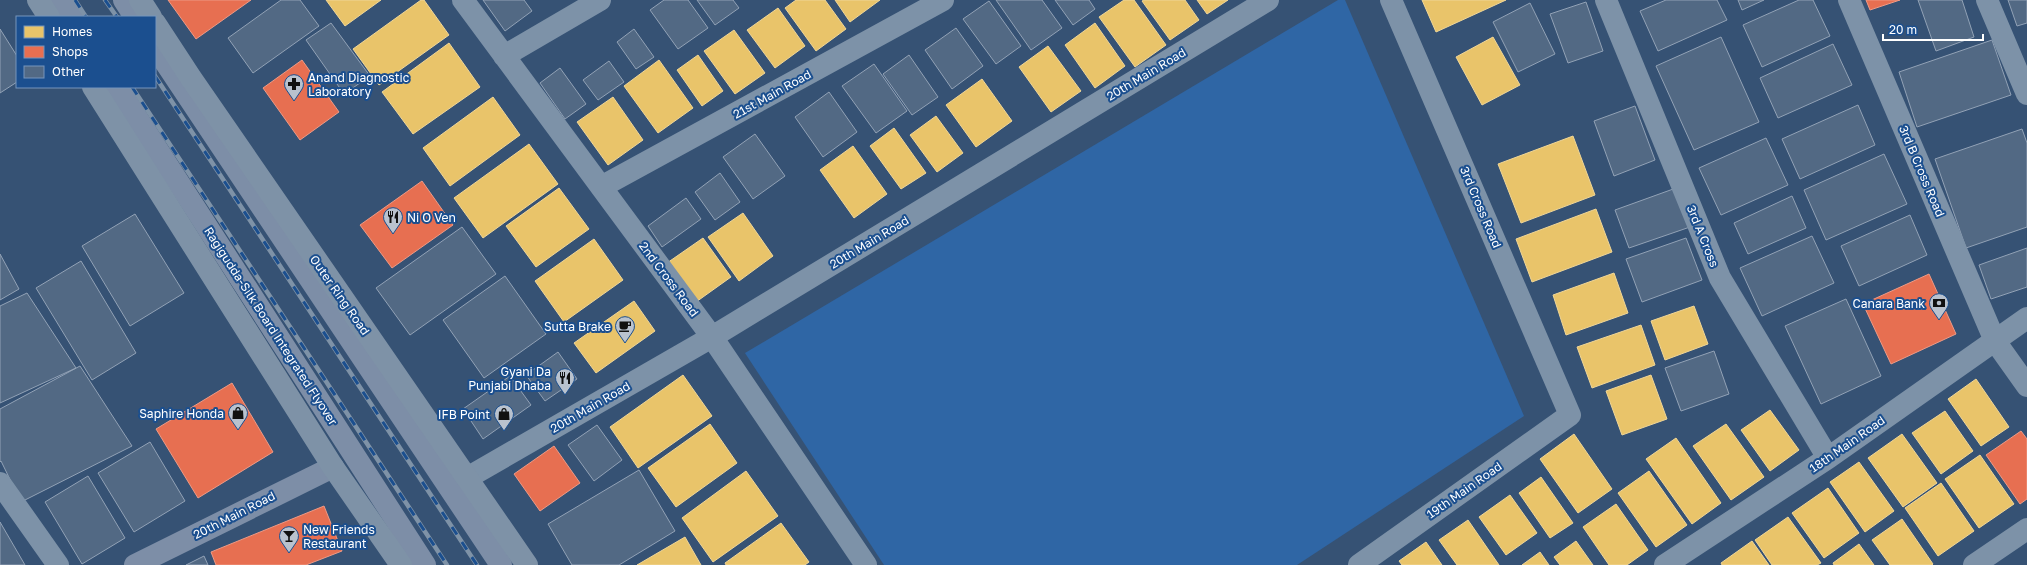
<svg xmlns="http://www.w3.org/2000/svg" width="2027" height="565" font-family="'Golos Text',sans-serif">
  <style>
    .green { fill: #2f66a5 }
    .homes { fill: #e9c46a; stroke: #f0d697 }
    .shops { fill: #e76f51; stroke: #ee9a85 }
    .building { fill: #526984; stroke: #92a2b6 }
    .lines { fill: none; stroke-linecap: round; stroke-linejoin: round }
    .minor { stroke: #7d92a8; stroke-width: 22 }
    .major { stroke: #7d8ea7; stroke-width: 22 }
    .highway { stroke: #7e92a7; stroke-width: 22 }
    .rail-casing { stroke: #7e92a7; stroke-width: 4.5 }
    .rail { stroke: #1b4f8f; stroke-width: 3; stroke-dasharray: 9; stroke-linecap: butt }
    .labels { text-anchor: middle; dominant-baseline: central; stroke-width: 4; stroke-linejoin: round; paint-order: stroke }
    .street-label { font-size: 12px; fill: #fff; stroke: #1b4f8f }
    .poi-label { font-size: 12px; fill: #fff; stroke: #1b4f8f; text-anchor: end }
  </style>
  <rect width="100%" height="100%" fill="#365274"/>
  <path class="green" d="M1338 0H1345L1524 416 1297 565H884L745 353Z"/>
  <path class="homes" d="M326 0H381L345 26Z
    M421 0H424L449 35 379 85 353 49Z
    M796 0H825L846 29 816 51 785 8Z
    M835 0H880L850 22Z
    M1124 0H1134L1166 45 1135 67 1099 17Z
    M1144 0H1185L1199 20 1170 40 1142 1Z
    M1197 0H1228L1207 14Z
    M1422 0H1506L1436 32Z
    M778 8 805 46 775 68 747 30Z
    M1095 23 1125 66 1095 88 1065 45Z
    M734 30 765 73 735 94 704 51Z
    M1493 37 1520 85 1482 105 1456 57Z
    M449 43 480 87 413 134 382 92Z
    M1048 46 1081 91 1051 112 1019 67Z
    M698 55 723 91 702 106 677 70Z
    M659 60 693 108 658 133 624 86Z
    M982 79 1012 121 976 147 946 105Z
    M493 97 520 135 450 186 423 148Z
    M613 97 643 140 608 165 577 122Z
    M936 116 963 153 937 172 910 135Z
    M894 128 926 173 901 189 870 146Z
    M1573 136 1595 195 1521 223 1498 164Z
    M529 144 558 184 483 238 454 198Z
    M853 146 887 194 854 218 820 170Z
    M559 188 589 229 536 267 506 226Z
    M1596 209 1612 252 1532 282 1516 239Z
    M743 213 773 256 739 281 708 237Z
    M703 238 731 277 696 302 667 263Z
    M594 239 623 280 564 322 535 281Z
    M1614 273 1628 313 1566 335 1553 295Z
    M634 301 655 331 596 373 574 343Z
    M1694 306 1708 344 1665 360 1651 321Z
    M1641 325 1655 365 1592 388 1577 347Z
    M683 375 712 416 638 468 610 427Z
    M1651 375 1667 419 1622 435 1606 391Z
    M1976 379 2009 427 1981 446 1948 399Z
    M1770 410 1799 450 1770 471 1741 430Z
    M1945 411 1973 451 1941 474 1912 433Z
    M710 424 737 463 676 507 648 468Z
    M1726 424 1764 477 1731 500 1693 446Z
    M1574 434 1612 489 1578 513 1540 459Z
    M1902 434 1937 483 1903 507 1868 458Z
    M1676 438 1721 503 1692 524 1646 459Z
    M1980 455 2014 504 1979 528 1945 479Z
    M1859 462 1894 511 1865 532 1830 482Z
    M746 471 778 516 713 562 682 518Z
    M1649 471 1687 525 1656 547 1618 493Z
    M1541 477 1573 523 1550 538 1519 493Z
    M1941 483 1974 531 1938 556 1905 508Z
    M1828 488 1859 533 1824 558 1792 513Z
    M1510 495 1537 533 1506 555 1479 517Z
    M1616 504 1648 550 1627 565H1609L1583 527Z
    M1788 517 1821 563 1817 565H1772L1755 540Z
    M1902 519 1933 564 1932 565H1890L1872 540Z
    M1468 520 1499 565H1457L1439 540Z
    M781 523 809 562 805 565H726L725 563Z
    M685 537 701 565H637Z
    M1576 541 1593 565H1560L1554 557Z
    M1752 541 1769 565H1722L1721 563Z
    M1426 542 1442 565H1402L1399 561Z
    M1859 544 1874 565H1834L1833 563Z
    M1540 552 1549 565H1522Z"/>
  <path class="shops" d="M168 0H251L196 39Z
    M1866 0H1900L1870 10Z
    M302 60 339 112 300 140 263 88Z
    M422 181 453 225 392 268 360 225Z
    M1929 274 1956 334 1891 364 1863 304Z
    M232 383 273 452 198 498 156 429Z
    M2021 431 2027 439V499L2020 504 1986 455Z
    M554 446 580 483 540 511 514 474Z
    M324 506 342 551 306 565H216L211 552Z"/>
  <path class="building" d="M281 0H300L319 26 253 73 228 38Z
    M483 0H524L532 11 505 31Z
    M664 0H688L708 28 678 49 650 10Z
    M697 0H733L739 8 715 25Z
    M996 0H1042L1062 28 1031 50Z
    M1055 0H1089L1095 9 1073 25Z
    M1666 0H1717L1727 20 1658 51 1640 11Z
    M1738 0H1764L1742 10Z
    M1799 0H1813L1830 36 1762 67 1743 25Z
    M1918 0H1962L1974 37 1936 51Z
    M2008 0H2027V23L2017 26Z
    M989 1 1021 46 996 64 963 19Z
    M1586 2 1603 51 1568 63 1550 14Z
    M1530 3 1555 54 1518 72 1493 22Z
    M331 23 370 76 344 94 306 40Z
    M956 28 983 66 952 89 925 50Z
    M0 29 17 56V82L0 93Z
    M634 29 654 57 636 69 617 42Z
    M1721 37 1759 122 1694 150 1656 66Z
    M1992 40 2011 95 1917 127 1899 72Z
    M1833 44 1852 85 1778 118 1760 78Z
    M909 55 938 97 912 115 883 74Z
    M609 61 624 82 598 100 583 80Z
    M874 64 907 111 876 133 842 86Z
    M560 68 586 104 565 119 540 83Z
    M829 92 857 132 823 157 795 117Z
    M1858 105 1875 145 1800 179 1782 139Z
    M1635 106 1655 160 1614 176 1594 121Z
    M2022 129 2027 143V227L1966 248 1935 159Z
    M755 134 785 176 753 199 723 157Z
    M1766 138 1788 185 1721 215 1699 168Z
    M1884 154 1907 204 1826 240 1804 190Z
    M720 173 740 202 715 220 695 192Z
    M1676 188 1690 227 1629 248 1615 210Z
    M1792 196 1806 228 1748 254 1734 223Z
    M686 198 701 219 662 247 648 226Z
    M135 214 184 293 130 326 82 246Z
    M1910 215 1927 255 1859 286 1841 246Z
    M462 227 496 274 410 335 376 288Z
    M1812 236 1834 283 1762 316 1740 268Z
    M1686 238 1702 280 1642 302 1626 259Z
    M2027 248V287L1991 299 1979 265Z
    M0 254 19 289 0 300Z
    M81 261 136 353 92 380 36 288Z
    M505 276 546 334 484 378 443 320Z
    M27 293 76 368 0 403V306Z
    M1846 299 1881 376 1821 404 1785 326Z
    M1714 351 1729 394 1681 411 1665 368Z
    M558 352 577 379 545 401 526 375Z
    M80 366 132 446 21 502 1 461 0 462V409Z
    M510 376 531 405 483 439 463 409Z
    M597 425 622 460 594 481 568 445Z
    M150 442 185 501 134 532 98 473Z
    M639 470 675 531 619 565H572L548 524Z
    M88 476 125 538 82 564 45 502Z
    M0 522 25 565H0Z
    M204 556 208 565H186Z"/>
  <g class="lines">
    <path class="minor" d="M463 0 712 337 866 565
      M1606 0 1720 278 1828 458
      M1849 0 1995 341 2027 386
      M1987 0 2027 94
      M504 56 600 0
      M601 187 943 0
      M467 478 712 337 1268 0
      M0 483 58 565
      M1359 565 1570 415 1391 0
      M1665 565 1828 458 2027 318
      M1974 565 2027 529"/>
    <path class="major" d="M61 0 72 17
      M124 0 135 17
      M155 47 501 565
      M117 87 425 565
      M135 565 333 467"/>
    <path class="highway" d="M38 0 49 17
      M140 0 151 17
      M155 23 191 78 527 565
      M93 87 333 467 401 565"/>
    <defs>
      <path id="rail" d="M75 0 86 17
        M105 0 117 17
        M155 76 477 565
        M132 87 447 565"/>
    </defs>
    <use href="#rail" class="rail-casing"/>
    <use href="#rail" class="rail"/>
  </g>
  <defs>
    <symbol id="pharmacy-pin" viewBox="-11 -11 22 30"><path d="M0 17L-7.5 6A9.5 9.5 0 1 1 7.5 6Z" fill="#b9c2ce" stroke="#1b4f8f"/><path d="M-2-6h4v4h4v4h-4v4h-4v-4h-4v-4h4Z" fill="#111"/></symbol>
    <symbol id="restaurant-pin" viewBox="-11 -11 22 30"><path d="M0 17L-7.5 6A9.5 9.5 0 1 1 7.5 6Z" fill="#b9c2ce" stroke="#1b4f8f"/><path d="M-5-6h1v4h1v-4h1v4h1v-4h1v5L-1.5 .5V6h-2V.5L-5-1ZM5-6V6H3V1.5H1.5Q1.5-4 5-6Z" fill="#111"/></symbol>
    <symbol id="bank-pin" viewBox="-11 -11 22 30"><path d="M0 17L-7.5 6A9.5 9.5 0 1 1 7.5 6Z" fill="#b9c2ce" stroke="#1b4f8f"/><path d="M-6-4H6V4H-6ZM0-2.3a2.3 2.3 0 1 0 0 4.6a2.3 2.3 0 1 0 0-4.6Z" fill="#111"/></symbol>
    <symbol id="cafe-pin" viewBox="-11 -11 22 30"><path d="M0 17L-7.5 6A9.5 9.5 0 1 1 7.5 6Z" fill="#b9c2ce" stroke="#1b4f8f"/><path d="M-5.5-4.5H6V0H3Q3 3.5 0 3.5H-2.5Q-5.5 3.5-5.5 0ZM3-3.2v2h1.7v-2ZM-6 4.5H4V6H-6Z" fill="#111"/></symbol>
    <symbol id="shop-pin" viewBox="-11 -11 22 30"><path d="M0 17L-7.5 6A9.5 9.5 0 1 1 7.5 6Z" fill="#b9c2ce" stroke="#1b4f8f"/><path d="M-5-2.5h2.3a2.7 3.5 0 0 1 5.4 0H5L5.5 6h-11ZM-1.5-2.5h3a1.5 2.3 0 0 0-3 0Z" fill="#111"/></symbol>
    <symbol id="bar-pin" viewBox="-11 -11 22 30"><path d="M0 17L-7.5 6A9.5 9.5 0 1 1 7.5 6Z" fill="#b9c2ce" stroke="#1b4f8f"/><path d="M-6-5H6L.8 .8V4.5H3.5V6h-7V4.5H-.8V.8Z" fill="#111"/></symbol>
  </defs>
  <g fill-rule="evenodd">
    <use href="#pharmacy-pin" x="283" y="73" width="22" height="30"/>
    <use href="#restaurant-pin" x="382" y="206" width="22" height="30"/>
    <use href="#bank-pin" x="1928" y="292" width="22" height="30"/>
    <use href="#cafe-pin" x="614" y="315" width="22" height="30"/>
    <use href="#restaurant-pin" x="554" y="367" width="22" height="30"/>
    <use href="#shop-pin" x="227" y="402" width="22" height="30"/>
    <use href="#shop-pin" x="493" y="403" width="22" height="30"/>
    <use href="#bar-pin" x="278" y="525" width="22" height="30"/>
  </g>
  <g class="labels">
    <g class="street-label">
      <text transform="translate(1146 74) rotate(-31)">20th Main Road</text>
      <text transform="translate(772 94) rotate(-29)">21st Main Road</text>
      <text transform="translate(1922 171) rotate(67)">3rd B Cross Road</text>
      <text transform="translate(1481 207) rotate(67)">3rd Cross Road</text>
      <text transform="translate(1703 236) rotate(68)">3rd A Cross</text>
      <text transform="translate(869 242) rotate(-31)">20th Main Road</text>
      <text transform="translate(669 279) rotate(53)">2nd Cross Road</text>
      <text transform="translate(340 295) rotate(55)">Outer Ring Road</text>
      <text transform="translate(271 326) rotate(57)">Ragigudda-Silk Board Integrated Flyover</text>
      <text transform="translate(590 407) rotate(-30)">20th Main Road</text>
      <text transform="translate(1847 444) rotate(-35)">18th Main Road</text>
      <text transform="translate(1464 490) rotate(-35)">19th Main Road</text>
      <text transform="translate(234 515) rotate(-27)">20th Main Road</text>
    </g>
    <g class="poi-label">
      <text x="308" y="77" text-anchor="start">Anand Diagnostic<tspan x="308" dy="14">Laboratory</tspan></text>
      <text x="407" y="217" text-anchor="start">Ni O Ven</text>
      <text x="1925" y="303">Canara Bank</text>
      <text x="611" y="326">Sutta Brake</text>
      <text x="551" y="371">Gyani Da<tspan x="551" dy="14">Punjabi Dhaba</tspan></text>
      <text x="224" y="413">Saphire Honda</text>
      <text x="490" y="414">IFB Point</text>
      <text x="303" y="529" text-anchor="start">New Friends<tspan x="303" dy="14">Restaurant</tspan></text>
    </g>
  </g>
  <rect x="16" y="16" width="140" height="72" fill="#1b4f8f" stroke="#7695bc"/>
  <rect x="24" y="26" width="20" height="12" fill="#e9c46a" stroke="#7695bc"/>
  <text x="52" y="36" font-size="12" fill="#ffffff">Homes</text>
  <rect x="24" y="46" width="20" height="12" fill="#e76f51" stroke="#7695bc"/>
  <text x="52" y="56" font-size="12" fill="#ffffff">Shops</text>
  <rect x="24" y="66" width="20" height="12" fill="#526984" stroke="#7695bc"/>
  <text x="52" y="76" font-size="12" fill="#ffffff">Other</text>
  <path d="M1883 34v6h100v-6" fill="none" stroke="#ffffff" stroke-width="2"/>
  <text x="1889" y="34" font-size="12" fill="#ffffff" stroke="#1b4f8f" stroke-width="3" paint-order="stroke">20 m</text>
</svg>
